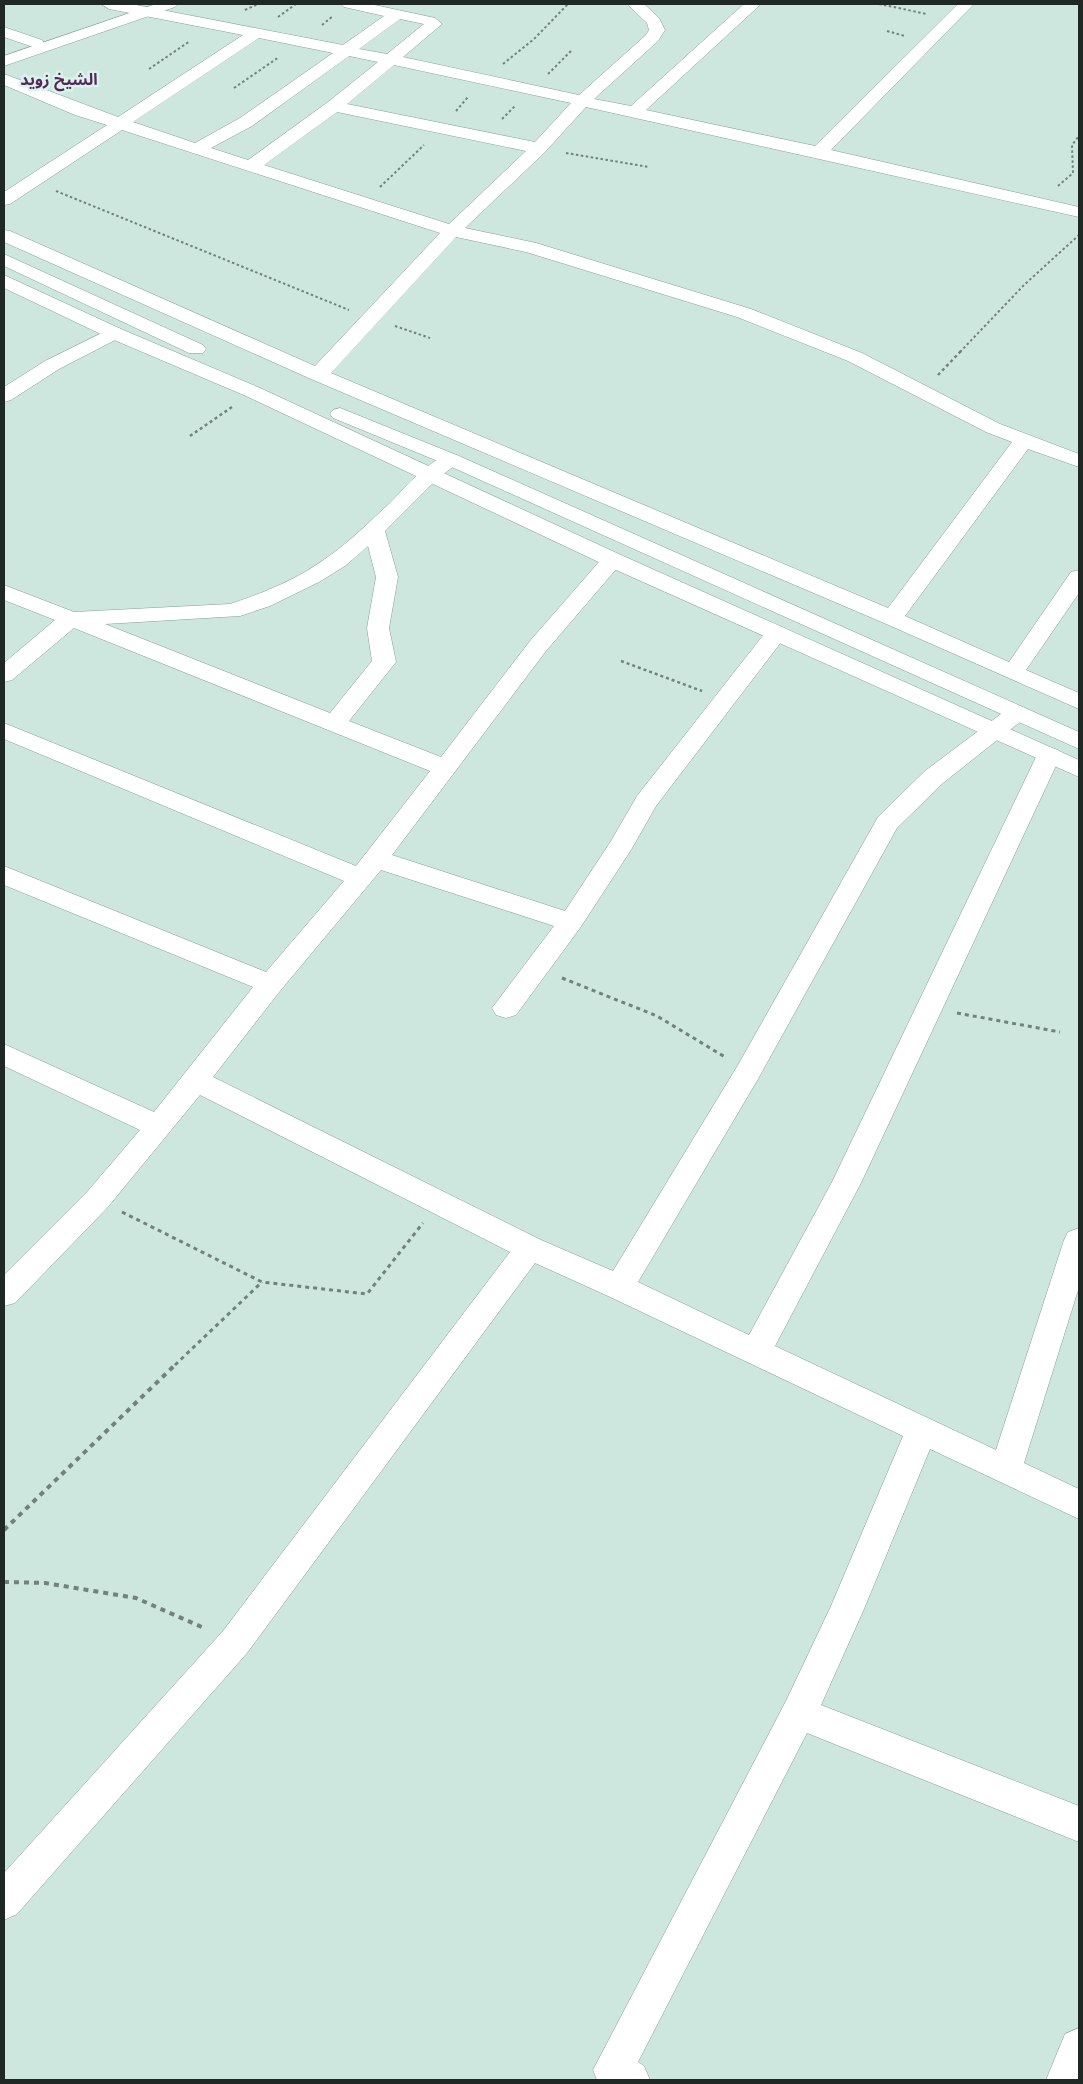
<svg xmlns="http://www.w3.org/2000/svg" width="1083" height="2084" font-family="'PT Serif','Noto Sans Arabic',serif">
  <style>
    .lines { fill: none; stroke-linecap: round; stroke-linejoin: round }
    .minor-casing { stroke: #879f97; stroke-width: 1 }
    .secondary-casing { stroke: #879f97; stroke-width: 1 }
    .trunk-casing { stroke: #879f97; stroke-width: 1 }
    .path-far3 { stroke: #71827d; stroke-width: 2; stroke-dasharray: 2.5 2.5; stroke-linecap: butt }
    .path-far2 { stroke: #71827d; stroke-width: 2.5; stroke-dasharray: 3 3; stroke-linecap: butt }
    .path-far1 { stroke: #71827d; stroke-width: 3; stroke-dasharray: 4 4; stroke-linecap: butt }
    .path { stroke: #71827d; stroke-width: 4; stroke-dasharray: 5 5; stroke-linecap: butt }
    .minor { fill: #fff; fill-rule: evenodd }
    .secondary { fill: #fff; fill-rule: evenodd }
    .trunk { fill: #fff; fill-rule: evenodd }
    .labels { text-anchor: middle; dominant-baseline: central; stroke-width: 5; stroke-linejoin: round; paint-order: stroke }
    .far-district-label { font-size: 16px; font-weight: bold; fill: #55275a; stroke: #daf3eb }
  </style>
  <rect width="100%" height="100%" fill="#cde6de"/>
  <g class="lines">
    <defs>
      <path id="minor" d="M101 4H131L343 45 384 16 344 7 341 4H370L435 18 442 24 403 57 579 95 646 35 649 30 647 23 627 4H644L659 18 665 30 658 41 594 99 631 106 744 4H761L646 110 815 146 958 4H974L831 150 1079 207V217L586 107 545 152 465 228 536 243 751 309 862 353 1000 424 1079 454V467L1028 449 905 616 1009 662 1071 572 1079 570V593L1026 670 1079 693V709L884 623 311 379 4 242V230L10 231 315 366 440 233 122 130 10 204 4 205V192L107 125 75 115 4 85V74L118 117 243 35 109 9ZM400 19 424 24 387 54 359 49ZM259 38 333 53 240 118 195 143 133 122ZM349 56 378 62 328 102 248 160 211 148 252 126ZM394 65 571 103 535 142 347 104ZM337 112 526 151 449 224 264 165ZM456 237 526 252 737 317 848 361 986 432 1012 442 888 608 331 373Z
        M4 27 42 40 44 43 36 48 4 37Z
        M114 327 121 329 124 333 121 337 59 369 11 400 4 402V387L45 361Z
        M452 454 459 456 462 460 437 479 385 531 398 577 389 628 396 662 349 721 441 757 530 641 605 555 613 553 621 555 624 560 546 651 392 855 565 911 611 841 637 796 769 628 777 626 785 628 788 633 656 806 631 850 580 928 516 1015 506 1018 496 1015 492 1008 554 926 381 870 280 991 213 1077 541 1240 613 1271 738 1065 878 817 925 771 1009 708 1017 706 1025 708 1029 713 1025 718 943 783 897 828 758 1079 638 1282 749 1335 832 1182 1037 755 1040 750 1049 747 1058 750 1061 755 861 1183 775 1346 996 1450 1064 1240 1068 1232 1079 1228V1287L1024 1463 1079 1489V1519L930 1449 864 1609 821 1705 1079 1806V1842L807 1733 638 2062 644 2066 650 2080H597L593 2070 786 1701 831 1606 903 1436 608 1296 535 1263 247 1653 17 1914 4 1920V1873L223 1631 510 1252 200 1095 107 1208 15 1303 4 1306V1275L87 1192 140 1130 4 1066V1044L154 1112 253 987 4 885V866L266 972 344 881 4 739V723L356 866 430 771 74 628 12 680 4 682V663L55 620 4 600V585L74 612 230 604C264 593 300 578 329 556 351 541 370 521 390 503 407 486 427 460 452 454ZM368 546 376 577 367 628 372 661 330 713 105 624 240 616 270 606 319 582 345 566Z
        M1079 2028V2080H1046L1065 2034Z"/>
      <path id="secondary" d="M156 4H178L175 7 4 66V56Z"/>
      <path id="trunk" d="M4 254 203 345 206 349 203 353H189L4 266Z
        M4 275 121 329 260 388 621 555 1079 760V777L605 565 246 396 107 337 4 288Z
        M340 408 459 456 1079 732V749L445 464 333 418 330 414 333 410Z"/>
    </defs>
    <use href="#minor" class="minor-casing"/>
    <use href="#secondary" class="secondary-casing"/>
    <use href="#trunk" class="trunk-casing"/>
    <path class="path-far3" d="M879 4 927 14
      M245 10 258 4
      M278 17 296 4
      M322 25 333 16
      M887 31 905 36
      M503 64 534 39 568 4
      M149 69 190 41
      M548 74 571 51
      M234 88 279 57
      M456 111 468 97
      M502 119 515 106
      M566 153 649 167
      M1058 186 1073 173 1072 145 1079 136
      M380 187 424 145
      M56 191 349 310
      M395 326 430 338
      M960 352 1024 285 1079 235"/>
    <path class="path-far2" d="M938 375 961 351
      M190 436 232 407
      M621 661 702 691"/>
    <path class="path-far1" d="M562 978 657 1016 725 1057
      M957 1013 1060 1032
      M122 1212 262 1282 367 1294 423 1223
      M175 1365 262 1282"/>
    <path class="path" d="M4 1530 176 1364
      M4 1582 45 1583 136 1598 204 1628"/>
    <use href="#minor" class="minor"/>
    <use href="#secondary" class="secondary"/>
    <use href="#trunk" class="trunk"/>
  </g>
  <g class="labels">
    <g class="far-district-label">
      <text x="59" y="79">الشيخ زويد</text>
    </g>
  </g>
  <rect width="1083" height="2084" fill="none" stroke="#1f2825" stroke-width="10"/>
</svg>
